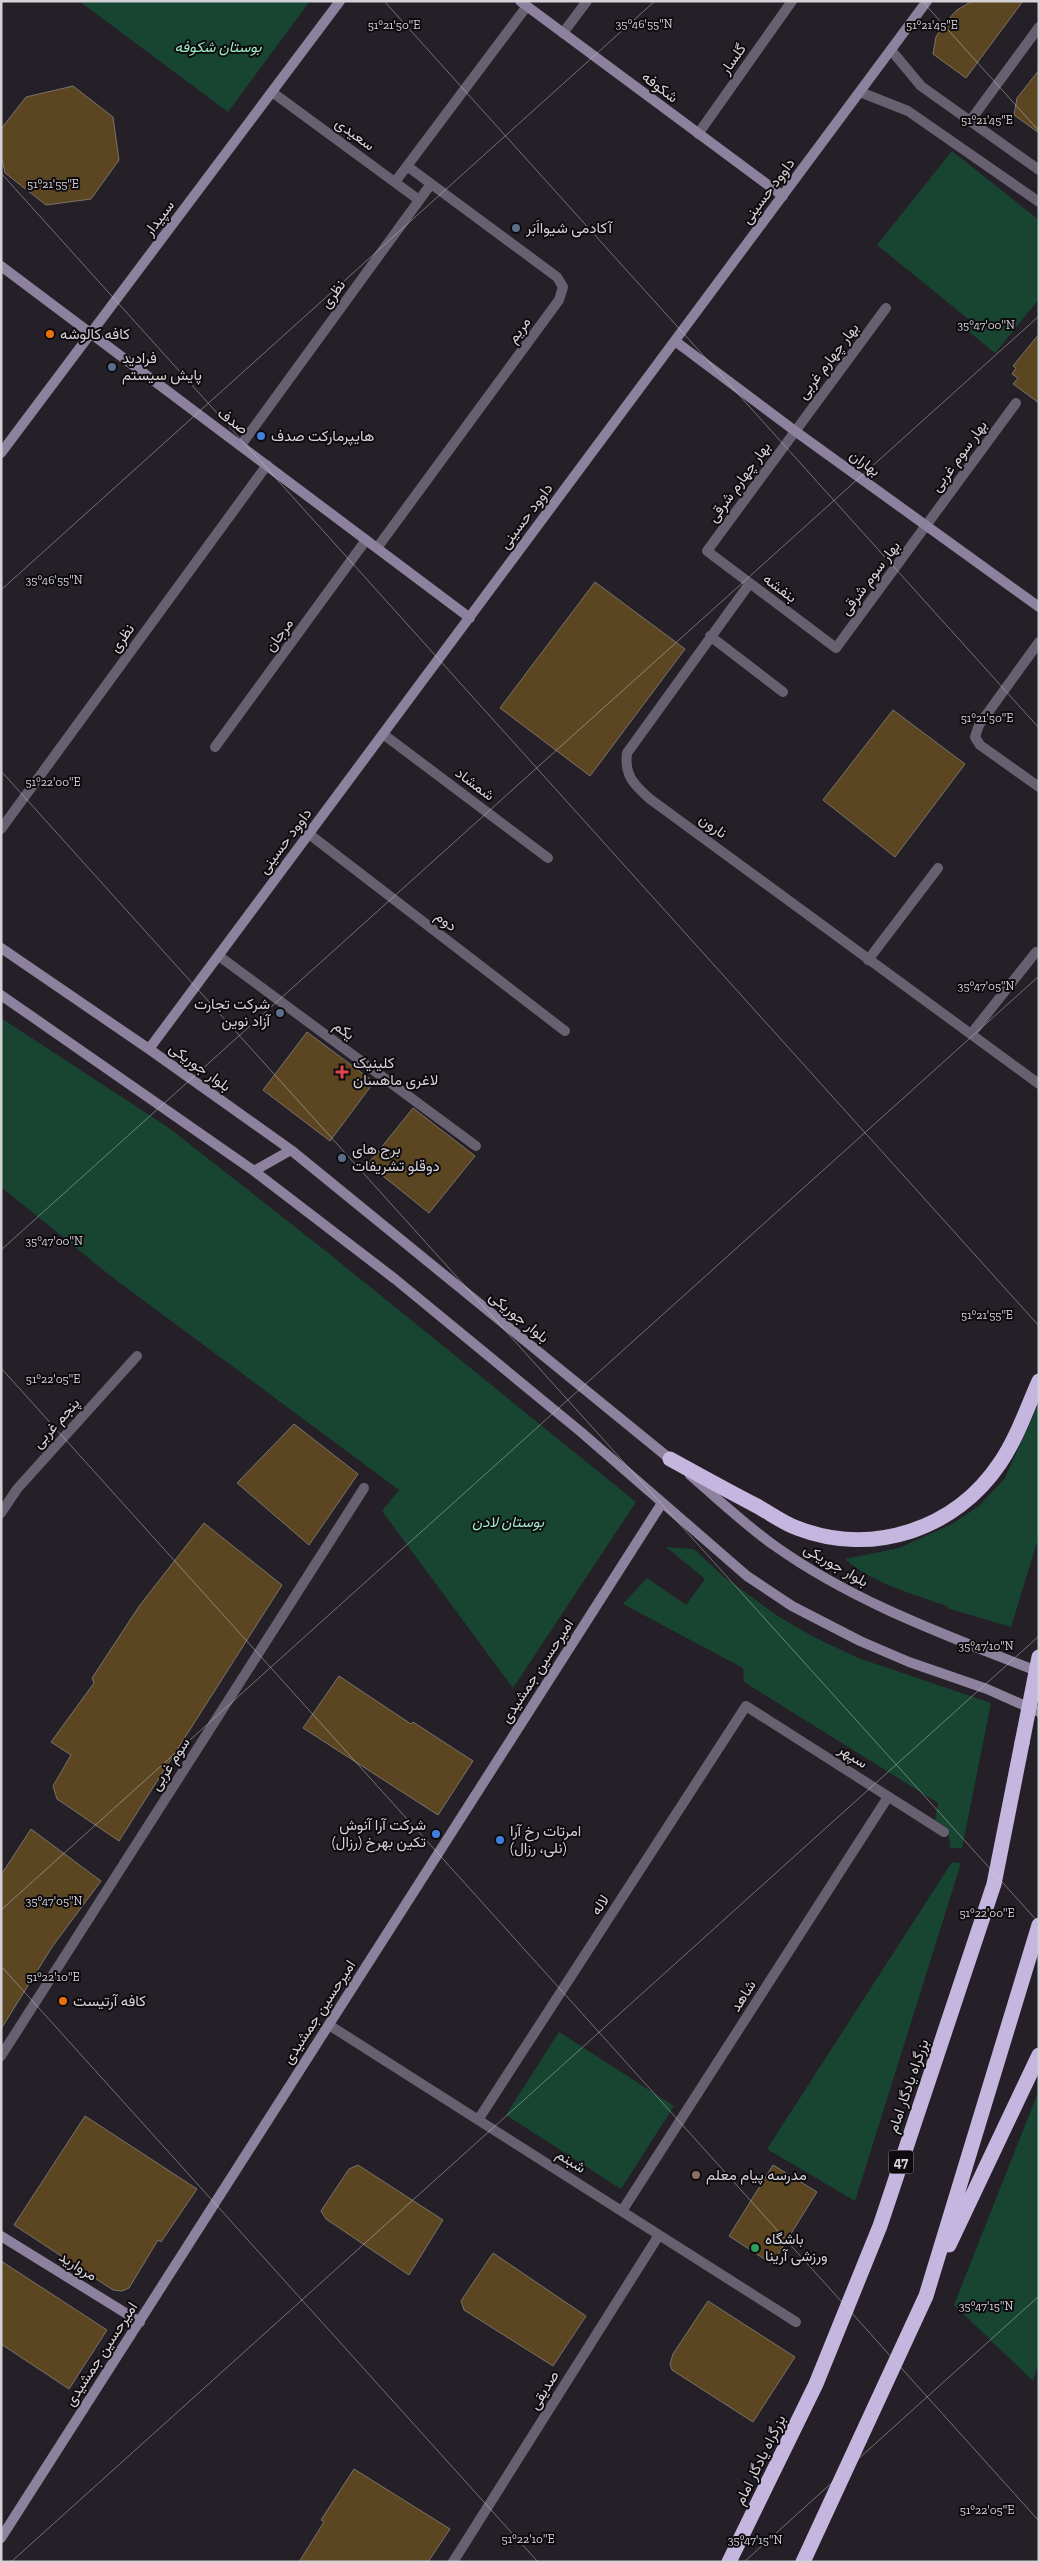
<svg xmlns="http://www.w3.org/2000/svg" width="1040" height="2563" font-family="'Zilla Slab',Vazirmatn,serif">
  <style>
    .green { fill: #184432 }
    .building { fill: #5c4622; stroke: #79736a }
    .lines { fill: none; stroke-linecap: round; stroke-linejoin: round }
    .street { stroke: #666070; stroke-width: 10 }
    .secondary { stroke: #8c829d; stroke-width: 10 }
    .highway { stroke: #c5b6df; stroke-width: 15 }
    .highway-bridge { stroke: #c5b6df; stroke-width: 15 }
    .ticks { fill: none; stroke: #d5d2d7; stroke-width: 1; stroke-opacity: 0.45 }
    .service-dot { fill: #5c6f8a; stroke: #0d0b0e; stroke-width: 2 }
    .food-dot { fill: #e8710a; stroke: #0d0b0e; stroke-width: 2 }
    .shop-dot { fill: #3f7fe0; stroke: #0d0b0e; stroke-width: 2 }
    .health-dot { fill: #e0444e; stroke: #0d0b0e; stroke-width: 2 }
    .education-dot { fill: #8d6e63; stroke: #0d0b0e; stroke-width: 2 }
    .leisure-dot { fill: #2e9e5b; stroke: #0d0b0e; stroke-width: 2 }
    .labels { text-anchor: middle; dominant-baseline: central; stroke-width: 4; stroke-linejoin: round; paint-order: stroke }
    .shield { fill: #0d0b0e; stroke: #99969b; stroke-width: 1 }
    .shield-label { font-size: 14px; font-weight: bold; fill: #d5d2d7 }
    .park-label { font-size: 15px; font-style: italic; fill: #9de9c6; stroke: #0d0b0e }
    .street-label { font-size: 15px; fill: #d5d2d7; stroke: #0d0b0e }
    .poi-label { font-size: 15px; fill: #d5d2d7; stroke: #0d0b0e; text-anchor: start }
    .ticks-label { font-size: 12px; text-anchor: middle; fill: #d5d2d7; stroke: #0d0b0e; stroke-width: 4; stroke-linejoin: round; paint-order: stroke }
  </style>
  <rect width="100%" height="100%" fill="#252027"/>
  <path class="green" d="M79 1H310L228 112Z
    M952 151 1039 220V299L995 353 968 331 972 322 877 245Z
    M1 1018 169 1128 322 1248 636 1502 513 1688 382 1511 399 1490 112 1277 1 1187Z
    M1039 1403V1536L1011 1627 947 1608 949 1607C915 1594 873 1584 845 1559L899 1548 952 1524 979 1506 1005 1478Z
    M666 1547 694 1549 724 1577 779 1617 814 1637 858 1658 991 1703 962 1848H950L948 1828 935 1820 938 1803 744 1682 743 1668 623 1604 647 1578 686 1605 705 1579Z
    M952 1862 961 1863 855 2201 767 2149Z
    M559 2032 674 2106 621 2189 506 2115Z
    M1039 2090V2360L1033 2381 954 2305Z"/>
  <path class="building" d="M972 1H1023L966 78 933 54 936 37 943 25 957 10Z
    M1039 70V133L1014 115 1017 98Z
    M73 86 113 117 119 160 91 199 46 205 5 173 1 154V129L26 97Z
    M1039 334V403L1013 384 1018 378 1012 374 1016 368 1013 366Z
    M595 582 685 649 590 776 500 708Z
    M893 710 965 764 895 857 823 800Z
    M307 1032 374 1082 330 1141 263 1090Z
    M413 1108 475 1156 429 1213 368 1164Z
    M294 1424 358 1474 309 1545 237 1483Z
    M204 1523 282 1585 119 1841 57 1799 53 1786 71 1755 51 1742 94 1683 92 1678 140 1605Z
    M339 1676 411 1724 413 1722 473 1761 438 1815 303 1728Z
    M31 1829 101 1881 52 1947 1 2029V1875Z
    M85 2116 197 2189 161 2242 158 2240 129 2288 122 2291 113 2290 14 2225Z
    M358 2165 443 2220 409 2275 326 2219 321 2211 349 2169Z
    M773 2165 817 2192 772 2264 729 2236Z
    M493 2253 586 2316 553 2366 464 2310 461 2301Z
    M1 2261 107 2330 69 2389 1 2344Z
    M708 2301 795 2357 753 2422 672 2370 670 2364 673 2354Z
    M354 2469 450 2529 428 2562H299L324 2522 321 2520Z"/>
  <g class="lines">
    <path class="street" d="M563 33 587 1
      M891 50 921 86 1039 170
      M272 92 419 200
      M860 92 908 111 1039 202
      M970 121 1039 27
      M698 134 792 1
      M395 182 527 6
      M886 308 707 551 836 648 1016 403
      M241 445 431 184
      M377 548 559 300 563 287 557 277 407 166
      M750 583 627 753C624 775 634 785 650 799L1039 1084
      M710 636 783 692
      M1039 642 979 725 975 737 980 745 1039 787
      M383 734 548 858
      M215 747 366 540
      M1 829 267 465
      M309 834 565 1031
      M219 956 476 1146
      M868 960 938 868
      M971 1034 1036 952
      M1 1513 17 1489 137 1356
      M329 2025 796 2322
      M1 2056 364 1488
      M478 2120 746 1706 944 1832
      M622 2211 888 1797
      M453 2562 659 2235"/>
    <path class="secondary" d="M520 1 783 196
      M1 266 470 618
      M675 341 795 431 1039 607
      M1 453 340 1
      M1 948 149 1049 291 1150 675 1463
      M1 995 254 1171 395 1279 581 1432 747 1576 792 1606 860 1641 909 1662 987 1689 1039 1712
      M149 1049 927 1
      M254 1171 291 1150
      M690 1475C718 1499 745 1525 775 1546 855 1603 948 1636 1039 1672
      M1 2236 140 2322
      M1 2538 662 1503"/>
    <path class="highway" d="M670 1459C699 1475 728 1491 757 1506 770 1513 783 1523 797 1528 872 1557 955 1530 1000 1463 1017 1438 1027 1408 1039 1381
      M949 2245 1039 2055
      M729 2562 816 2384 880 2226 994 1884 1022 1743
      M803 2562 926 2296 1039 1925"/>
    <path class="highway-bridge" d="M1022 1743 1039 1657"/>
  </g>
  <path class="ticks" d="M384 1 1039 728M922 1 1039 131M1 173 1039 1326M1 590 655 1M1 771 1039 1923M1 1250 1039 316M1 1368 1039 2521M1 1910 1039 976M1 1966 538 2562M11 2562 1039 1636M744 2562 1039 2296"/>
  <g class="service-dot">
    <circle cx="516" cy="228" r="5"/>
    <circle cx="112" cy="367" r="5"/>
    <circle cx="280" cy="1013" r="5"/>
    <circle cx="342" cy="1158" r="5"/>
  </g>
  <g class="food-dot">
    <circle cx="50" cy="334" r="5"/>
    <circle cx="63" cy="2001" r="5"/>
  </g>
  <g class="shop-dot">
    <circle cx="261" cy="436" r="5"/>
    <circle cx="436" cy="1834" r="5"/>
    <circle cx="500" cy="1840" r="5"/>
  </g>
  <path class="health-dot" d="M339.5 1064.5h5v5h5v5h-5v5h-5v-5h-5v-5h5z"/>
  <circle class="education-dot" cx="696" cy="2175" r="5"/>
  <circle class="leisure-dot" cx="755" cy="2248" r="5"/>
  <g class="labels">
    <rect class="shield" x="888.5" y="2150.5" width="25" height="23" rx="4"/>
    <g class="shield-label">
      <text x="901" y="2162">47</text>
    </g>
    <g class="park-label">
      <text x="218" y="47">بوستان شکوفه</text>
      <text x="508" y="1522">بوستان لادن</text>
    </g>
    <g class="street-label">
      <text transform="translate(733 59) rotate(-55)">گلسار</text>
      <text transform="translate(660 87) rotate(37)">شکوفه</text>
      <text transform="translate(355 134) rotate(36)">سعیدی</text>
      <text transform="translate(768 191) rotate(-53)">داوود حسینی</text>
      <text transform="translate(159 218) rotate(-53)">سپیدار</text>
      <text transform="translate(333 294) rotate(-54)">نظری</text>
      <text transform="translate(519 330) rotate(-54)">مریم</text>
      <text transform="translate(828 361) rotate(-53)">بهار چهارم غربی</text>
      <text transform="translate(233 421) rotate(37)">صدف</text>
      <text transform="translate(959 456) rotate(-54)">بهار سوم غربی</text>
      <text transform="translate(865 463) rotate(36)">بهاران</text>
      <text transform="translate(739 482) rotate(-54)">بهار چهارم شرقی</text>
      <text transform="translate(526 516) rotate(-53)">داوود حسینی</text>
      <text transform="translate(870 578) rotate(-53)">بهار سوم شرقی</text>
      <text transform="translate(780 588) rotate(37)">بنفشه</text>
      <text transform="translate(279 635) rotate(-54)">مرجان</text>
      <text transform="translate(122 638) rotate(-54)">نظری</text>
      <text transform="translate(475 784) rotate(37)">شمشاد</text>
      <text transform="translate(713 826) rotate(36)">نارون</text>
      <text transform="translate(285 841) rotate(-53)">داوود حسینی</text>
      <text transform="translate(446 921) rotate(38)">دوم</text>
      <text transform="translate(344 1030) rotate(36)">یکم</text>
      <text transform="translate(200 1067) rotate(36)">بلوار جوریکی</text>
      <text transform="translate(519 1317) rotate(39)">بلوار جوریکی</text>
      <text transform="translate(56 1423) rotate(-48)">پنجم غربی</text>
      <text transform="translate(836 1565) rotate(30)">بلوار جوریکی</text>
      <text transform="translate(537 1671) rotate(-57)">امیرحسین جمشیدی</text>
      <text transform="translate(853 1756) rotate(33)">سپهر</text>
      <text transform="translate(170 1764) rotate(-57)">سوم غربی</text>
      <text transform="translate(600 1905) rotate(-57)">لاله</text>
      <text transform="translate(743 1996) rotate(-57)">شاهد</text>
      <text transform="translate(319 2012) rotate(-57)">امیرحسین جمشیدی</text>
      <text transform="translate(908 2086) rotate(-71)">بزرگراه یادگار امام</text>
      <text transform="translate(571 2161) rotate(32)">شبنم</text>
      <text transform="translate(78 2266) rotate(32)">مروارید</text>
      <text transform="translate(101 2354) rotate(-57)">امیرحسین جمشیدی</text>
      <text transform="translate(544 2390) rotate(-58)">صدیقی</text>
      <text transform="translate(760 2460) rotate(-64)">بزرگراه یادگار امام</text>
    </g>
    <g class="poi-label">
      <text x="526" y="228">آکادمی شیوااَبَر</text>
      <text x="60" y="334">کافه کالوشه</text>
      <text x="122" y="358">فرادید<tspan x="122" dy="17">پایش سیستم</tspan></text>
      <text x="271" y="436">هایپرمارکت صدف</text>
      <text x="270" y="1004" text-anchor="end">شرکت تجارت<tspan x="270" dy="17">آزاد نوین</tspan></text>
      <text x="353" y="1063">کلینیک<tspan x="353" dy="17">لاغری ماهسان</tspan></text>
      <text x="352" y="1149">برج های<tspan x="352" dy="17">دوقلو تشریفات</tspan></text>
      <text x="426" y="1825" text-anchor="end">شرکت آرا آنوش<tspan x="426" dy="17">تکین بهرخ (رزال)</tspan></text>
      <text x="510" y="1831">امرتات رخ آرا<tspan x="510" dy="17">(نلی، رزال)</tspan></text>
      <text x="73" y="2001">کافه آرتیست</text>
      <text x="706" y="2175">مدرسه پیام معلم</text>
      <text x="765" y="2239">باشگاه<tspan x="765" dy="17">ورزشی آرینا</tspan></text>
    </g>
  </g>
  <g class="ticks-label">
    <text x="644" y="28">35°46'55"N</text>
    <text x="394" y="29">51°21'50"E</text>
    <text x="932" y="29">51°21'45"E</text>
    <text x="987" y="124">51°21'45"E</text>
    <text x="53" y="188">51°21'55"E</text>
    <text x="986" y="329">35°47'00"N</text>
    <text x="54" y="584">35°46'55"N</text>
    <text x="987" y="722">51°21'50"E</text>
    <text x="53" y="786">51°22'00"E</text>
    <text x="986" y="990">35°47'05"N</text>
    <text x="54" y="1245">35°47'00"N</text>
    <text x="987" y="1319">51°21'55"E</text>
    <text x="53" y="1383">51°22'05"E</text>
    <text x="986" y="1650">35°47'10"N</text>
    <text x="54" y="1905">35°47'05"N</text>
    <text x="987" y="1917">51°22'00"E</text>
    <text x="53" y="1981">51°22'10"E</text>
    <text x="986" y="2310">35°47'15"N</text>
    <text x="987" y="2514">51°22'05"E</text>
    <text x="528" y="2543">51°22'10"E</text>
    <text x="755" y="2544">35°47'15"N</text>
  </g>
  <rect width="1040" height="2563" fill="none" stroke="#d5d2d7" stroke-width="5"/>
</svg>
